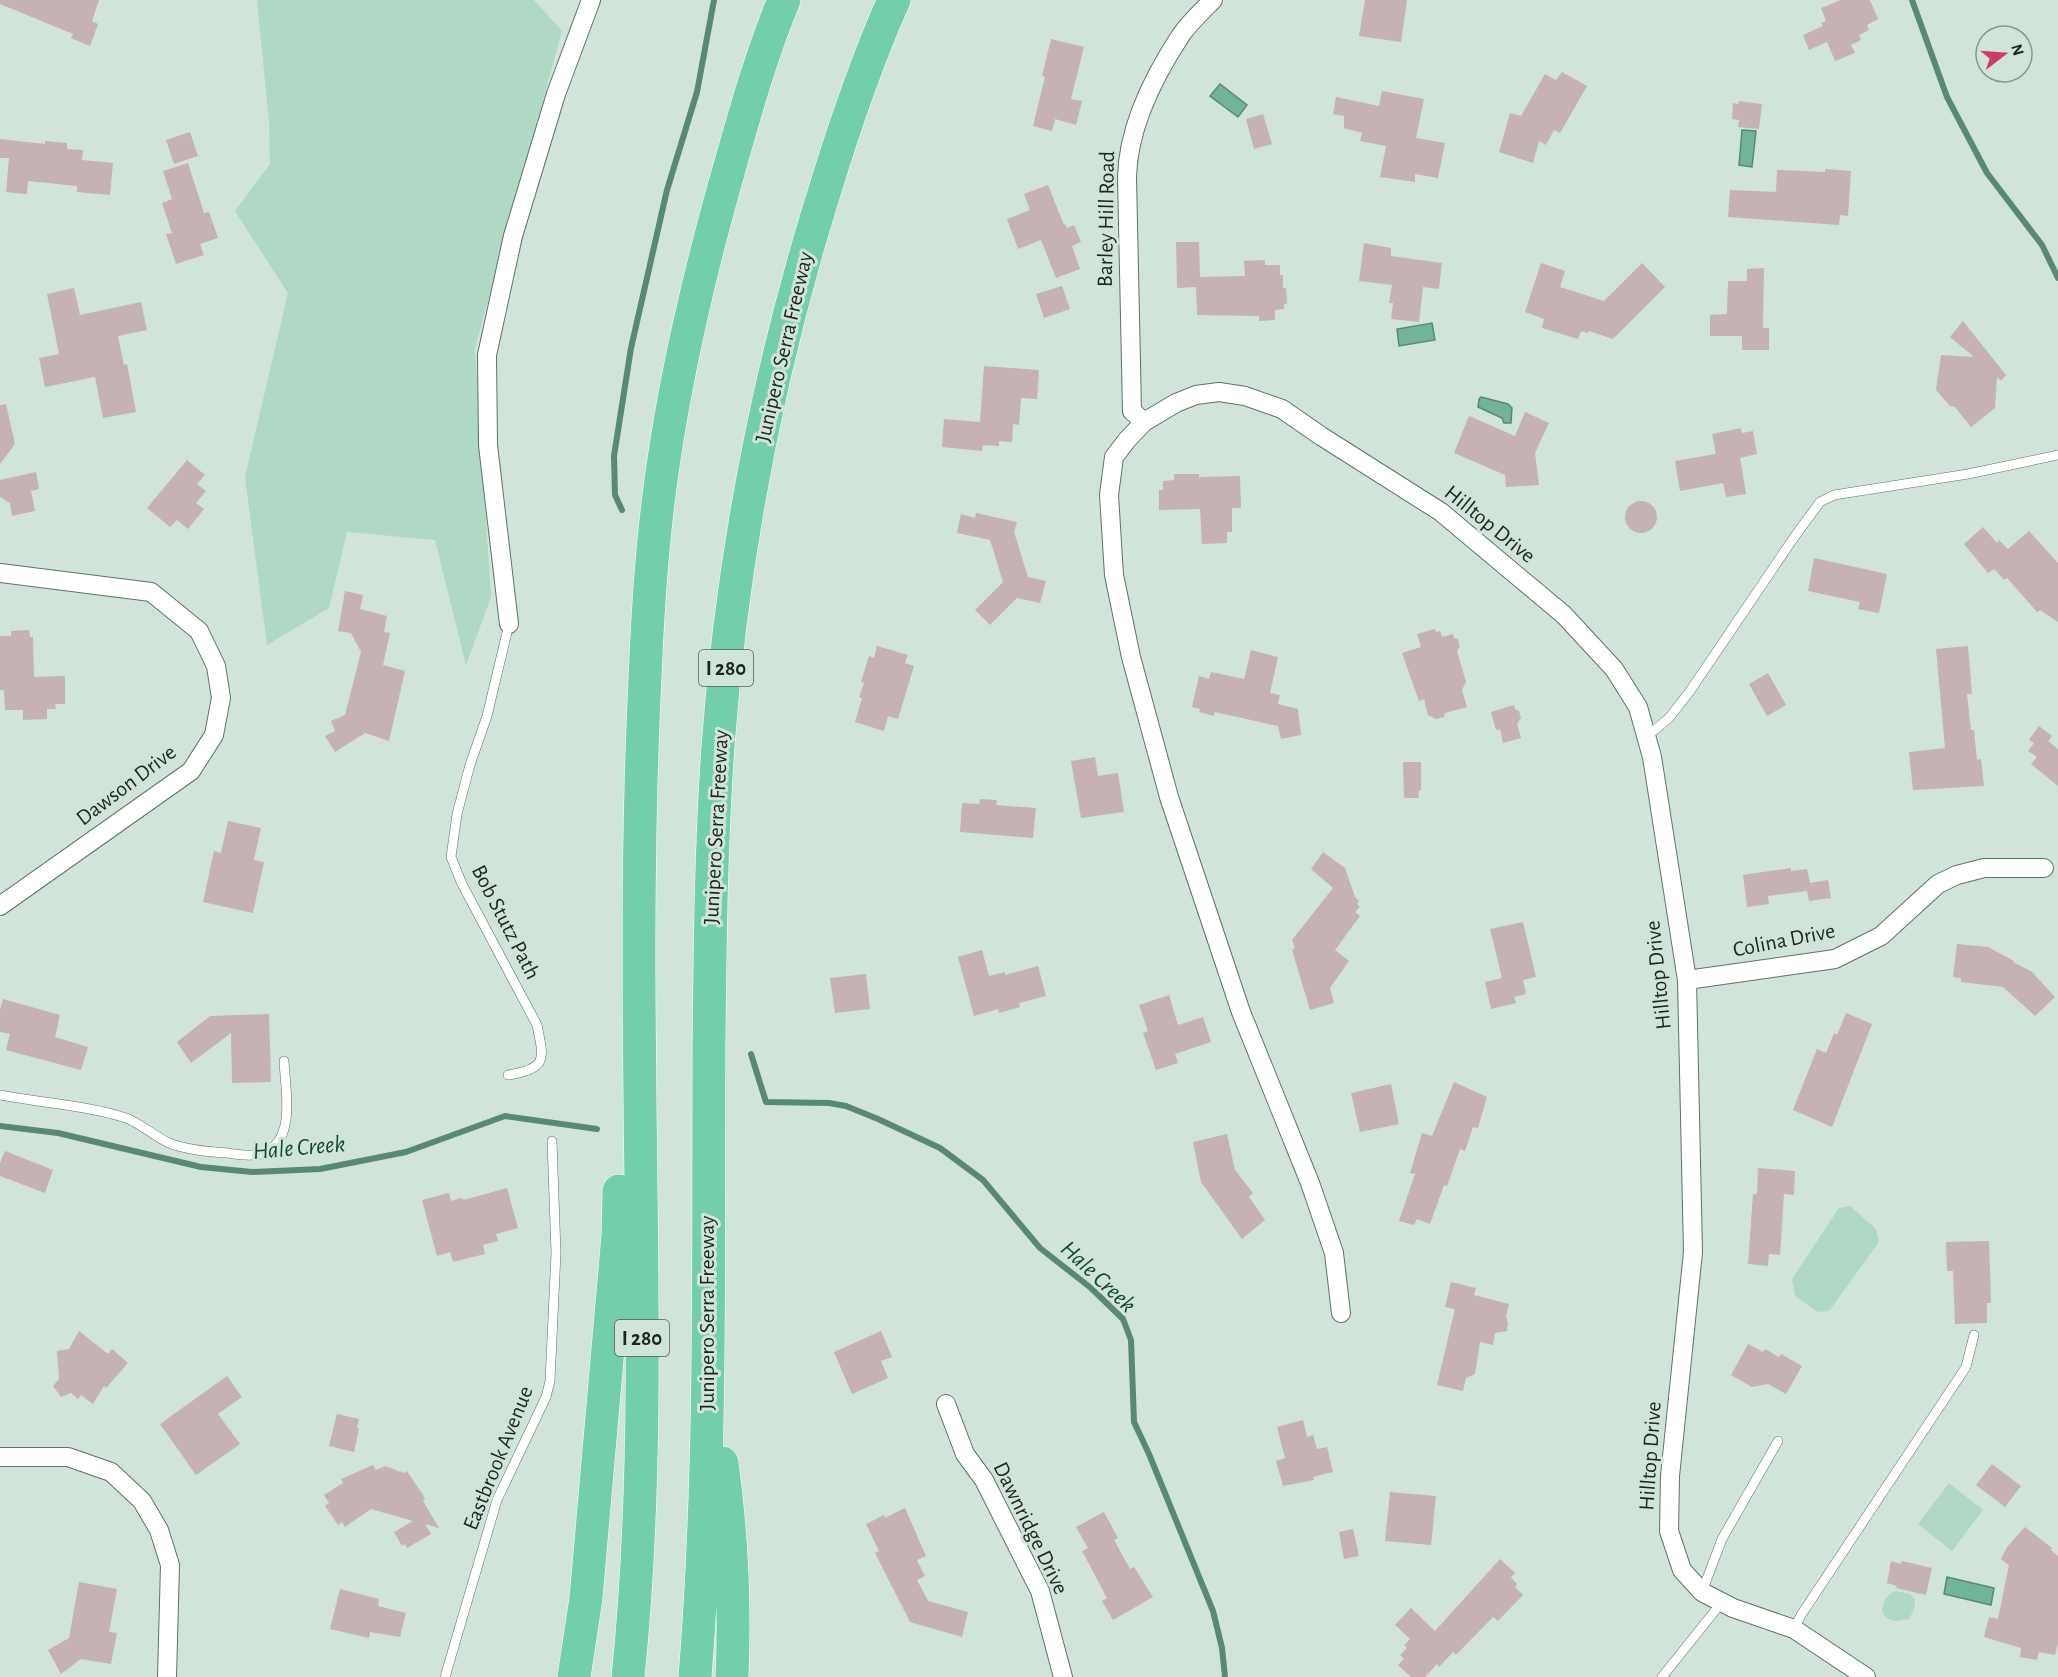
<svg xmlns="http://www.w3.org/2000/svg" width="2058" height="1677" font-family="'Alegreya Sans',sans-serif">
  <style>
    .green { fill: #afd8c5 }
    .water { fill: #72b499; stroke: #588975; stroke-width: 1.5 }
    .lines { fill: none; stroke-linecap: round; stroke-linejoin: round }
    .stream { stroke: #588975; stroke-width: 6 }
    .building { fill: #c6b1b4 }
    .service-casing { stroke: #60726a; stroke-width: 10 }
    .minor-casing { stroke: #60726a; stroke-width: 20 }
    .motorway-casing { stroke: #fff; stroke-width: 34 }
    .service { stroke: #fff; stroke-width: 9 }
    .minor { stroke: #fff; stroke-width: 18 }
    .motorway { stroke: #73cfaa; stroke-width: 33 }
    .labels { text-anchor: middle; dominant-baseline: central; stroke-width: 6; stroke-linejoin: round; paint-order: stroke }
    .shield { fill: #d0e4da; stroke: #535e58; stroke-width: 1.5 }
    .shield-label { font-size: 21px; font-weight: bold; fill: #1d2521 }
    .street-label { font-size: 22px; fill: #1d2521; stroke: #d0e4da }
    .water-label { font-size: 24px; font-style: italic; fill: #104734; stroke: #d0e4da }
  </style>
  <rect width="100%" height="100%" fill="#d0e4da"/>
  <path class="green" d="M257 0H534L562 31 475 348 491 597 466 665 435 540 347 532 329 608 267 645 245 477 288 293 235 211 270 164 269 121Z
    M1850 1206 1876 1229 1879 1242 1829 1311 1818 1312 1795 1296 1792 1279 1839 1208Z
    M1949 1483 1983 1510 1952 1551 1918 1524Z
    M1896 1591 1910 1594 1915 1600V1606L1909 1620C1902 1618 1897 1623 1891 1620 1875 1614 1884 1595 1896 1591Z"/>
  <path class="water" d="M1220 84 1247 105 1238 117 1210 96Z
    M1742 130 1756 131 1752 167 1739 165Z
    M1432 323 1435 340 1399 346 1397 329Z
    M1481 397 1508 404 1512 408 1511 423H1504L1502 418 1478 407 1479 399Z
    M1947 1577 1994 1588 1991 1605 1944 1594Z"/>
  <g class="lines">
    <path class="stream" d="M1912 0 1947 97 1987 173 2042 245 2058 278
      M622 510 615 495 614 456 631 348 667 190 697 92 714 0
      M751 1054 766 1102 829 1103 846 1106 878 1119 940 1148 983 1180 1040 1248 1091 1288 1123 1319 1131 1340 1134 1422 1149 1454 1213 1611 1222 1648 1225 1677
      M0 1126 58 1133 201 1167 252 1172 320 1169 406 1152 505 1116 597 1129"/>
  </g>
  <path class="building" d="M0 0H99L92 21 98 24 90 46 71 38 73 34 0 4Z
    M1365 0H1407L1401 42 1359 36Z
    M1841 0H1870L1878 19 1867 25 1869 30 1859 35 1861 40 1851 45 1855 53 1835 61 1827 42 1809 50 1803 35 1823 26 1821 23 1826 21 1821 8Z
    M1051 39 1084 47 1071 99 1082 101 1076 125 1055 119 1052 131 1033 126 1045 77 1042 76Z
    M1562 72 1587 86 1560 133 1554 130 1546 145 1539 141 1533 163 1499 152 1510 113 1521 116 1545 74 1556 80Z
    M1382 91 1424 99 1416 138 1445 143 1438 178 1415 174V182L1380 177 1386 146 1360 141 1362 133 1344 128V116L1333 114 1336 97 1379 106Z
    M1739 101 1762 104 1759 129 1738 127 1739 120 1732 119 1733 103 1738 104Z
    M1263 114 1272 144 1254 149 1246 119Z
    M190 132 198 156 174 164 166 140Z
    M0 139 45 144V141L67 143V149L83 150 82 160 113 163 110 195 77 192V186L28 181 27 194 6 192 9 158H0Z
    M188 163 204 213 209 212 218 238 200 244 204 255 176 264 166 234 172 233 162 203 172 199 163 171Z
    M1825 169 1851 171 1848 216 1840 215 1839 225 1728 217 1730 190 1776 192 1777 170 1825 172Z
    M1048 185 1064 225 1065 224 1067 228 1074 225 1081 242 1072 246 1080 269 1056 278 1041 240 1018 249 1007 219 1030 210 1024 194Z
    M1176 242H1199L1200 277 1245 276 1244 261 1265 260V265H1280V275H1283V288H1286L1287 304H1284V309L1275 310V320L1259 321V316L1197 315 1196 287 1177 288Z
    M1364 243 1391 248V256L1442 263 1439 289 1423 287 1419 322 1391 319 1393 303H1389L1392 285 1359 281Z
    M1541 263 1565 271 1560 287 1604 301 1642 263 1665 287 1613 339 1589 331 1588 333 1581 331 1578 339 1542 328 1544 319 1525 312Z
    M1764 268 1763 328H1769V350H1742V336H1710V315L1727 314 1728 281H1747V269Z
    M1062 286 1070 309 1044 318 1036 294Z
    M74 288 80 315 141 302 147 330 118 336 124 365 127 364 136 412 103 418 95 377 45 387 39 358 59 354 47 294Z
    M1963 321 2006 375 2001 381 1997 377 1995 408 1971 427 1955 407 1950 406 1936 390 1941 355 1974 357 1950 337Z
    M984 366 1039 370 1037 399 1021 398 1019 425 1013 424 1012 442 999 441V446L983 445 982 451 942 447 944 419 980 422Z
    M6 404 15 444 0 464V405Z
    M1525 412 1549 423 1535 453 1539 485 1506 487 1505 475 1454 453 1469 416 1515 436Z
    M1741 428 1742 433 1753 431 1757 454 1740 458 1746 494 1726 497 1723 483 1680 491 1675 461 1716 454 1712 434Z
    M187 460 205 475 197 484 206 491 196 503 204 509 188 529 177 520 170 527 147 508Z
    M36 472 39 489 31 491 35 511 12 516 10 503 0 497V480Z
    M1174 474H1199V477L1240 476 1241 508H1232V532H1227V543L1202 544 1200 509 1159 510V490H1163V481L1174 480Z
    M1625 517a16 16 0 1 1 32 0a16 16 0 1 1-32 0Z
    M976 513 1017 522 1014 532 1028 577 1046 581 1040 603 1017 598 990 625 975 610 1003 582 990 540 957 533 961 514 975 518Z
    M1983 527 1997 543 1999 540 2008 549 2029 531 2058 563V622L2040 610 2037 612 2007 578 2004 580 1994 569 1988 573 1964 544Z
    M1814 558 1887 574 1879 613 1858 609 1860 602 1808 591Z
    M345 591 363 595 360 609 387 616 384 632 390 633 383 665 405 671 389 741 365 733 335 752 325 736 335 731 331 721 345 715 361 652 351 633 338 631Z
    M1435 629 1436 632 1440 631 1442 637 1453 634 1454 638 1458 639 1460 647 1457 651 1466 682 1462 690 1467 707 1445 713 1444 717 1436 719 1428 715 1424 699 1419 701 1402 653 1421 647 1417 634Z
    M29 630 30 637H33L34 677 65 676V704H55L56 709H47V719L23 720V710H5L4 690H0V636H11V631Z
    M877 646 908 655 905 663 914 666 898 719 888 716 884 731 855 722 862 698 859 697 864 683 861 682 869 656 874 658Z
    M1968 646 1972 694H1967L1971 730H1974L1977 760 1981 759 1984 786 1913 790 1909 752 1945 748 1936 649Z
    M1251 650 1278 657 1270 693 1280 695 1278 704 1298 709 1301 735 1281 739 1278 726 1215 712 1214 716 1199 712 1200 709 1192 707 1199 676 1209 679 1211 672 1244 679Z
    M1768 673 1786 705 1767 716 1749 684Z
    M1514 705 1515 709 1519 711 1521 718 1517 724 1521 738 1503 743 1500 729 1496 730 1491 712Z
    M2039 726 2052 736 2048 741 2058 749V786L2031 764 2037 757 2028 751 2034 743 2029 740Z
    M1095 757 1098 776 1118 773 1124 812 1081 818 1071 761Z
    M1403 762H1421V790L1418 791 1419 798H1404Z
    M980 799 997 800 996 805 1036 808 1033 838 960 832 962 803 979 804Z
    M228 821 261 828 254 860 264 862 253 913 203 902 214 851 221 853Z
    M1323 852 1345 868 1355 897 1359 901 1357 904 1360 907 1355 912 1360 916 1335 950 1349 961 1330 988 1334 1003 1310 1010 1292 950 1295 948 1292 940 1333 888 1311 869Z
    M1791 868V871L1807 869 1810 883 1828 880 1831 898 1809 901 1807 891 1768 896 1769 904 1747 907 1743 875Z
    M1523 922 1536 977 1523 980 1526 994 1514 997 1516 1003 1491 1009 1485 982 1502 978 1490 929Z
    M1957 944 1988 947 2014 961 2013 962 2031 971 2055 997 2035 1016 2003 987 1961 982V978L1953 977Z
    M982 950 989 976 1005 972V975L1038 966 1046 996 1019 1003 1020 1007 999 1013 998 1009 974 1016 958 957Z
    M866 974 870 1009 835 1013 830 978Z
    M1169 995 1178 1025 1203 1017 1211 1042 1175 1054 1178 1063 1156 1070 1143 1033 1148 1031 1139 1005Z
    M3 999 60 1015 55 1037 88 1047 81 1070 6 1050 10 1034 0 1032V1010Z
    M1846 1013 1872 1024 1832 1127 1793 1110 1817 1049 1826 1053 1834 1033 1837 1035Z
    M269 1014 271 1082 232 1083 231 1033 191 1063 177 1042 210 1016Z
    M1454 1082 1487 1097 1478 1128 1473 1127 1465 1151 1460 1149 1447 1186 1444 1185 1430 1224 1417 1219 1414 1225 1399 1221 1415 1174 1410 1173 1422 1133 1432 1136Z
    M1391 1084 1399 1124 1360 1132 1351 1093Z
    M1227 1134 1235 1170 1253 1193 1249 1197 1265 1220 1242 1239 1201 1182 1193 1142Z
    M5 1151 53 1170 45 1193 0 1176V1163Z
    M1758 1168 1795 1171 1794 1195 1784 1194 1780 1255 1769 1254 1768 1266 1748 1264 1753 1194H1757Z
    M507 1188 518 1228 496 1234 498 1241 483 1245 485 1254 453 1262 450 1252 437 1256 422 1200 449 1193 451 1201 461 1198 464 1200Z
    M1989 1241 1991 1303H1987V1323L1955 1324 1953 1271H1947L1946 1242Z
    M1451 1282 1476 1288 1474 1295 1509 1304 1506 1317 1508 1323 1507 1331 1495 1333 1493 1345 1480 1342 1475 1374 1466 1378 1463 1391 1437 1385 1455 1309 1445 1307Z
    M79 1331 108 1354 112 1349 128 1363 106 1388 104 1386 93 1404 81 1395 78 1399 71 1393 61 1397 53 1386 59 1379 57 1351 69 1349Z
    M881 1331 892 1357 881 1361 888 1378 852 1394 834 1352Z
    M1748 1344 1763 1352 1765 1349 1779 1357 1781 1354 1802 1366 1786 1394 1768 1384 1752 1387 1731 1375Z
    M227 1376 242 1397 218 1414 240 1444 196 1475 160 1424Z
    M337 1414 359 1419 357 1428 359 1429 354 1452 329 1446Z
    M1303 1420 1307 1437 1313 1435 1317 1449 1327 1447 1333 1472 1313 1477 1314 1480 1283 1486 1276 1461 1285 1458 1277 1427Z
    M1992 1464 2021 1486 2005 1507 1976 1485Z
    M373 1465 376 1470 385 1466 404 1473 407 1471 425 1498 423 1501 439 1528 425 1524 431 1534 407 1548 405 1544 402 1546 394 1532 413 1521 371 1509 345 1527 342 1522 338 1525 325 1506 329 1503 324 1495 343 1483 341 1479Z
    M1390 1492 1436 1496 1431 1545 1385 1541Z
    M905 1508 926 1556 917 1560 925 1576 917 1580 928 1601 968 1612 962 1637 910 1622 875 1553 879 1551 866 1524 884 1515 885 1518Z
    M1104 1512 1118 1538 1114 1540 1130 1569 1134 1567 1153 1597 1113 1620 1102 1601 1107 1598 1082 1551 1088 1548 1076 1527Z
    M2025 1527 2052 1548 2051 1550 2058 1556V1643L2055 1655 2039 1652 2037 1660 2020 1657 2021 1648 1984 1637 1989 1617 1998 1619 2009 1565 2001 1559 2007 1547Z
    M1353 1529 1359 1556 1344 1559 1339 1532Z
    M1500 1559 1515 1573 1511 1577 1517 1584 1515 1587 1523 1595 1498 1621 1493 1617 1456 1655 1453 1652 1439 1667 1437 1664 1425 1677H1411L1398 1665 1404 1659 1400 1655 1407 1648 1404 1645 1410 1639 1395 1625 1411 1608 1435 1631Z
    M1891 1561 1901 1564 1902 1561 1932 1568 1926 1595 1896 1588 1897 1586 1887 1583Z
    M79 1582 117 1589 109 1632 117 1633 111 1664 81 1659 61 1674 48 1650 69 1638Z
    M340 1589 379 1599 378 1606 406 1613 400 1637 370 1632 369 1638 330 1629Z"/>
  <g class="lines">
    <defs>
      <path id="service" d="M1646 737 1669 718 1690 691 1795 536 1820 502 1834 495 1968 474 2058 455
        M508 1075C548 1068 544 1060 537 1025L462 884 451 857 457 814 470 765 487 716 509 624
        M0 1095C42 1103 85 1105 126 1118 140 1123 154 1136 169 1143 187 1150 209 1152 228 1153 239 1155 253 1157 264 1153 297 1139 285 1088 284 1061
        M1702 1592 1722 1539 1778 1441
        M1794 1629 1801 1615 1966 1367 1974 1335
        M445 1677 497 1500 546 1397 550 1381 556 1253 552 1141
        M1662 1677 1722 1602"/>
      <path id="minor" d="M1144 422 1132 411 1127 177C1128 127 1154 76 1181 35 1190 22 1202 11 1213 0
        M0 573 151 592 199 631 216 666 221 698 214 735 191 771 0 906
        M509 624 488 445 487 355 513 236 556 94 591 0
        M1687 980 1835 959 1881 936 1938 884 1957 875 1984 868H2044
        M1341 1313 1334 1253 1310 1183 1241 1012 1169 797 1131 657 1114 575 1109 495 1114 457 1127 440 1144 422 1176 403 1196 395 1219 392 1245 396 1282 409 1321 436 1441 512 1564 615 1614 669 1638 707 1652 757 1687 980 1693 1252 1670 1476 1669 1531 1682 1570 1702 1592 1733 1608 1794 1629 1866 1677
        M946 1404 965 1454 984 1480 1040 1591 1063 1677
        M0 1457H68L111 1472 142 1501 159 1530 170 1565 167 1677"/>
      <path id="motorway" d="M722 1463C732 1535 735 1605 732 1677
        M574 1677 586 1598 618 1235 619 1191
        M628 1677C645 1513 643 1348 641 1184 639 1030 637 877 643 724 646 650 649 576 658 503 671 396 695 291 724 187 742 124 759 60 784 0
        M695 1677C712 1467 708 1255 709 1045 710 945 711 845 718 746 732 559 768 372 824 193 844 128 866 62 894 0"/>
    </defs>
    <use href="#service" class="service-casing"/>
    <use href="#minor" class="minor-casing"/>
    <use href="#motorway" class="motorway-casing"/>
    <use href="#service" class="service"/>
    <use href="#minor" class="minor"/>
    <use href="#motorway" class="motorway"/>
  </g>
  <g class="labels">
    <g class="shield">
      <rect x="699" y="650" width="54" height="36" rx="4.5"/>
      <rect x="615" y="1320" width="54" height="36" rx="4.5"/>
    </g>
    <g class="shield-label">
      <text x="726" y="668">I 280</text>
      <text x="642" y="1338">I 280</text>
    </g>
    <g class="street-label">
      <text transform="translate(1106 219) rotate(-89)">Barley Hill Road</text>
      <text transform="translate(784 347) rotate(-77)">Junipero Serra Freeway</text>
      <text transform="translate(1490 524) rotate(39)">Hilltop Drive</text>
      <text transform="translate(126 785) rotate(-37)">Dawson Drive</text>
      <text transform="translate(716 827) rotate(-87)">Junipero Serra Freeway</text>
      <text transform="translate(506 922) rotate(63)">Bob Stutz Path</text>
      <text transform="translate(1784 940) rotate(-11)">Colina Drive</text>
      <text transform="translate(1658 975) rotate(-96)">Hilltop Drive</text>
      <text transform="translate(707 1313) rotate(-90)">Junipero Serra Freeway</text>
      <text transform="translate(1650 1456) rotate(-86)">Hilltop Drive</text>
      <text transform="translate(498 1458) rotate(-68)">Eastbrook Avenue</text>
      <text transform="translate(1031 1528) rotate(64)">Dawnridge Drive</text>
    </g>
    <g class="water-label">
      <text transform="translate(299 1148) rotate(-5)">Hale Creek</text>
      <text transform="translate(1098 1277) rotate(43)">Hale Creek</text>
    </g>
  </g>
  <g transform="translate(2004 54) rotate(73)"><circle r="28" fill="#d0e4da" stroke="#889890" stroke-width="1.5"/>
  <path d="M0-4.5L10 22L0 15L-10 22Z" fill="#cb3d66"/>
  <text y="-9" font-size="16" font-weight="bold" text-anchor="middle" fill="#1d2521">N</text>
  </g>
</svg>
